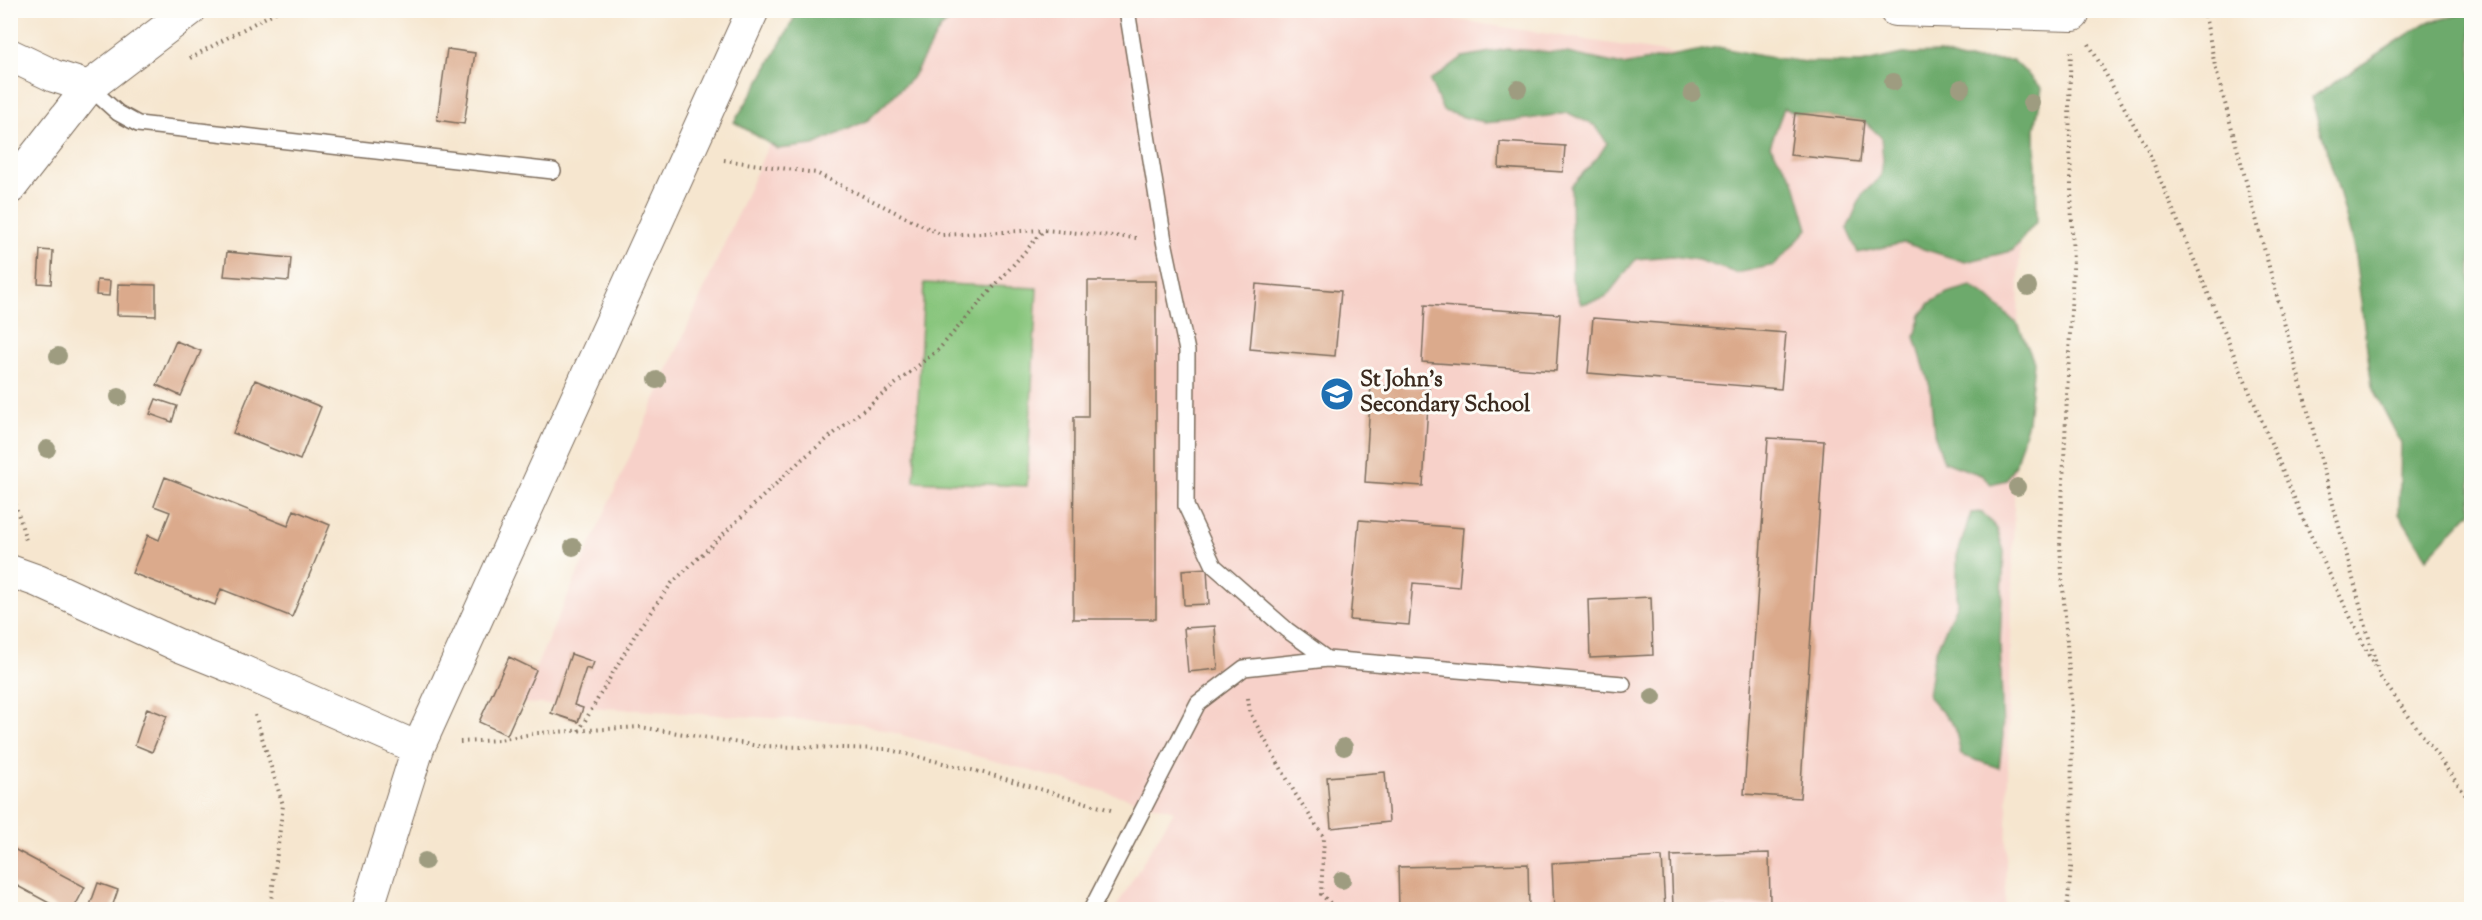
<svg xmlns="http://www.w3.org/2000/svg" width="2482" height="920" font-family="'Sorts Mill Goudy',serif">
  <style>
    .built { fill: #f7d1c9 }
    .green { fill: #87c57c; stroke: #61784d; stroke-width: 1.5 }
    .forest { fill: #6daa6c; stroke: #546a45; stroke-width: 1.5 }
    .building { fill: #dbaa8c }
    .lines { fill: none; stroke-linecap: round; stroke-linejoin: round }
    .lane-casing { stroke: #7c6c5c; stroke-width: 18 }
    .street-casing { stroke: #7c6c5c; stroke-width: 34 }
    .path { stroke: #7c6c5c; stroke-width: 4; stroke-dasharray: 1.5 4.5; stroke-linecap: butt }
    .lane { stroke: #fff; stroke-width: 15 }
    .street { stroke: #fff; stroke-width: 32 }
    .tree { fill: #9e9c80 }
    .labels { text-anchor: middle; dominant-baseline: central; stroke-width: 6; stroke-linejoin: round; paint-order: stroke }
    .poi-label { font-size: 22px; font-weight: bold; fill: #3b2a1e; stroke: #fdfcf7; text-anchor: start }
  </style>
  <rect width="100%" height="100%" fill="#fdfcf7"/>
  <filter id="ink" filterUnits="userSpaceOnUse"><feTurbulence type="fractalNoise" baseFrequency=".0167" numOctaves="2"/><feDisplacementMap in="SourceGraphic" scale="12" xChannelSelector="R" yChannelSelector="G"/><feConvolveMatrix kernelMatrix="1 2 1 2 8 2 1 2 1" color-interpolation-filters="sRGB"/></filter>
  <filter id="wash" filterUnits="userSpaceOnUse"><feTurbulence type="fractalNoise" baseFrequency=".008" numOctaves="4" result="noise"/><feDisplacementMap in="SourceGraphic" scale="24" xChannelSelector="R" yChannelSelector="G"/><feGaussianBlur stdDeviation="1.35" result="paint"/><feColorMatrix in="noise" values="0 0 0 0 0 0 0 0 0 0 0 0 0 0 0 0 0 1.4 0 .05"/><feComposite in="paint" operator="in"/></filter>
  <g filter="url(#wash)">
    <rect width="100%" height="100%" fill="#f6e6cf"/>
    <path class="built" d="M828 11H1400L1999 104 2023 101 2005 909H1115L1174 811 859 723 520 703Z"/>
    <path class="green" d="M924 283 1037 288 1027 486 914 481Z"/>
    <path class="forest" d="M798 11V10L961 11 940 29 912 78 868 120 814 145 778 149 734 122 758 84Z
      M2471 12V511L2427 558 2399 514 2401 443 2372 387 2354 249 2342 201 2311 98 2425 23Z
      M1718 47 1761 56 1807 62 1861 63 1902 54 1940 53 1962 60H2013L2042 88 2035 129 2037 221 2012 251 1965 262 1904 243 1858 253 1847 229 1862 195 1881 176 1883 160 1881 137 1864 121 1795 113 1784 108 1770 146 1794 180 1808 229 1775 265 1736 273 1698 260 1672 256 1636 259 1605 298 1581 304 1572 279 1571 186 1598 157 1607 143 1596 126 1568 113 1528 119 1484 123 1443 111 1430 81 1463 57 1508 49 1567 53 1623 65Z
      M1971 286 1989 298 2019 326 2034 362 2028 422 2016 462 2006 480 1991 484 1981 475 1944 462 1934 433 1930 387 1915 337 1921 315 1930 303 1947 293Z
      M1982 512 1997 529 2004 551 2000 643 2003 735 1999 768 1961 755 1955 727 1928 696 1934 655 1957 603V556L1971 513Z"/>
    <g id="blocks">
      <path class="building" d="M447 49 475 53 464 124 437 120Z
        M1795 113 1864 121 1860 162 1790 155Z
        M1500 142 1565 146 1563 172 1499 168Z
        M40 250 53 251 51 284 38 283Z
        M227 252 291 258 289 281 224 276Z
        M97 280 110 281 109 296 96 295Z
        M1088 281H1156V619H1073L1074 417H1088Z
        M118 284 156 285V316L117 315Z
        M1256 284 1341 291 1335 356 1250 349Z
        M1425 305 1560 314 1556 371 1422 362Z
        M1593 318 1786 333 1781 389 1588 373Z
        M176 341 201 351 181 396 157 385Z
        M255 380 321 407 300 460 233 433Z
        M1371 385 1429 388 1423 486 1365 482Z
        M156 399 177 406 172 422 150 414Z
        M1768 438 1824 441 1800 798 1744 794Z
        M165 477 288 526 294 510 330 525 292 617 221 589 215 605 132 573 148 535 159 540 170 512 154 506Z
        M1359 520 1464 528 1459 587 1413 583 1409 625 1350 620Z
        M1207 568 1209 604 1184 605 1182 570Z
        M1651 597 1653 655 1590 658 1588 600Z
        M1215 626 1218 669 1188 672 1184 628Z
        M571 654 594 662 591 670 586 668 574 705 583 708 578 722 551 713Z
        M509 657 536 670 507 735 479 722Z
        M147 708 167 716 152 752 135 745Z
        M1385 772 1389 822 1331 828 1327 777Z
        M12 848 85 887 73 910H62L10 882Z
        M1769 853 1770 904 1673 907 1671 856Z
        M1662 857 1665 910H1554L1552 863Z
        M1528 864 1529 910H1399L1398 867Z
        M98 883 118 890 111 910 89 908Z"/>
    </g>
  </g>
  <g filter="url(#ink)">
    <use href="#blocks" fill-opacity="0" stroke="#7c6c5c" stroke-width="1.5"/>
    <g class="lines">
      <defs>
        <path id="lane" d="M1127 10 1164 241 1187 351 1186 506 1214 566 1287 630 1327 659
          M89 87 118 113 138 124 553 171
          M1091 910 1198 703 1244 668 1327 659 1623 684"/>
        <path id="street" d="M1895 10 2073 15
          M10 55 54 76 89 87 190 10
          M10 188 89 87
          M10 571 38 581 180 646 242 671 418 748
          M367 910 418 748 753 10"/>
      </defs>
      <use href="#lane" class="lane-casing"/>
      <use href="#street" class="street-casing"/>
      <path class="path" d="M2204 10 2215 66 2379 675 2472 804
        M2089 44 2147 148 2303 519 2374 666
        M190 58 279 10
        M724 160 816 173 942 235 1043 230
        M10 474 13 497 26 540
        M1248 698 1250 713 1296 795 1324 837 1321 894 1337 910
        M255 715 283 805 270 910
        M579 731 639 628 672 583 801 460 939 349 1044 230 1136 238
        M460 742 499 740 537 733 640 727 758 746 886 749 992 775 1114 811
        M2067 910 2071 868 2072 712 2060 546 2073 268 2069 104 2071 49"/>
      <use href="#lane" class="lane"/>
      <use href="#street" class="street"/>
    </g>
    <g class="tree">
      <circle cx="1893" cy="82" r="9"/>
      <circle cx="1961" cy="88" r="9"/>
      <circle cx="1518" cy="89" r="9"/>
      <circle cx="1692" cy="93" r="9"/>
      <circle cx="2031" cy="103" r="9"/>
      <circle cx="2028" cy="287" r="9"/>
      <circle cx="58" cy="356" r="9"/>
      <circle cx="657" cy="380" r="9"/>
      <circle cx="119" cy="397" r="9"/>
      <circle cx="47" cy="449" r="9"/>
      <circle cx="2017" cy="487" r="9"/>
      <circle cx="573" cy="547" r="9"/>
      <circle cx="1653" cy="697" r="9"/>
      <circle cx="1344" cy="747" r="9"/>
      <circle cx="425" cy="861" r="9"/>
      <circle cx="1342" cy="880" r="9"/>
    </g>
  </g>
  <defs>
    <symbol id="school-disc" viewBox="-11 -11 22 22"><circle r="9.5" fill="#1f6fb2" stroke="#fdfcf7"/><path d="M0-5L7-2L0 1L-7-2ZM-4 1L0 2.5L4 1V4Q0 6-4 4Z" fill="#fff"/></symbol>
  </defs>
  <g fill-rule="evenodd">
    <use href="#school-disc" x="1318" y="375" width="38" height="38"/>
  </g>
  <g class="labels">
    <g class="poi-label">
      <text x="1360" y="381">St John's<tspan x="1360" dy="25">Secondary School</tspan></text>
    </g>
  </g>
  <rect width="2482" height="920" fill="none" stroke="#fdfcf7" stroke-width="36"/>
</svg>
